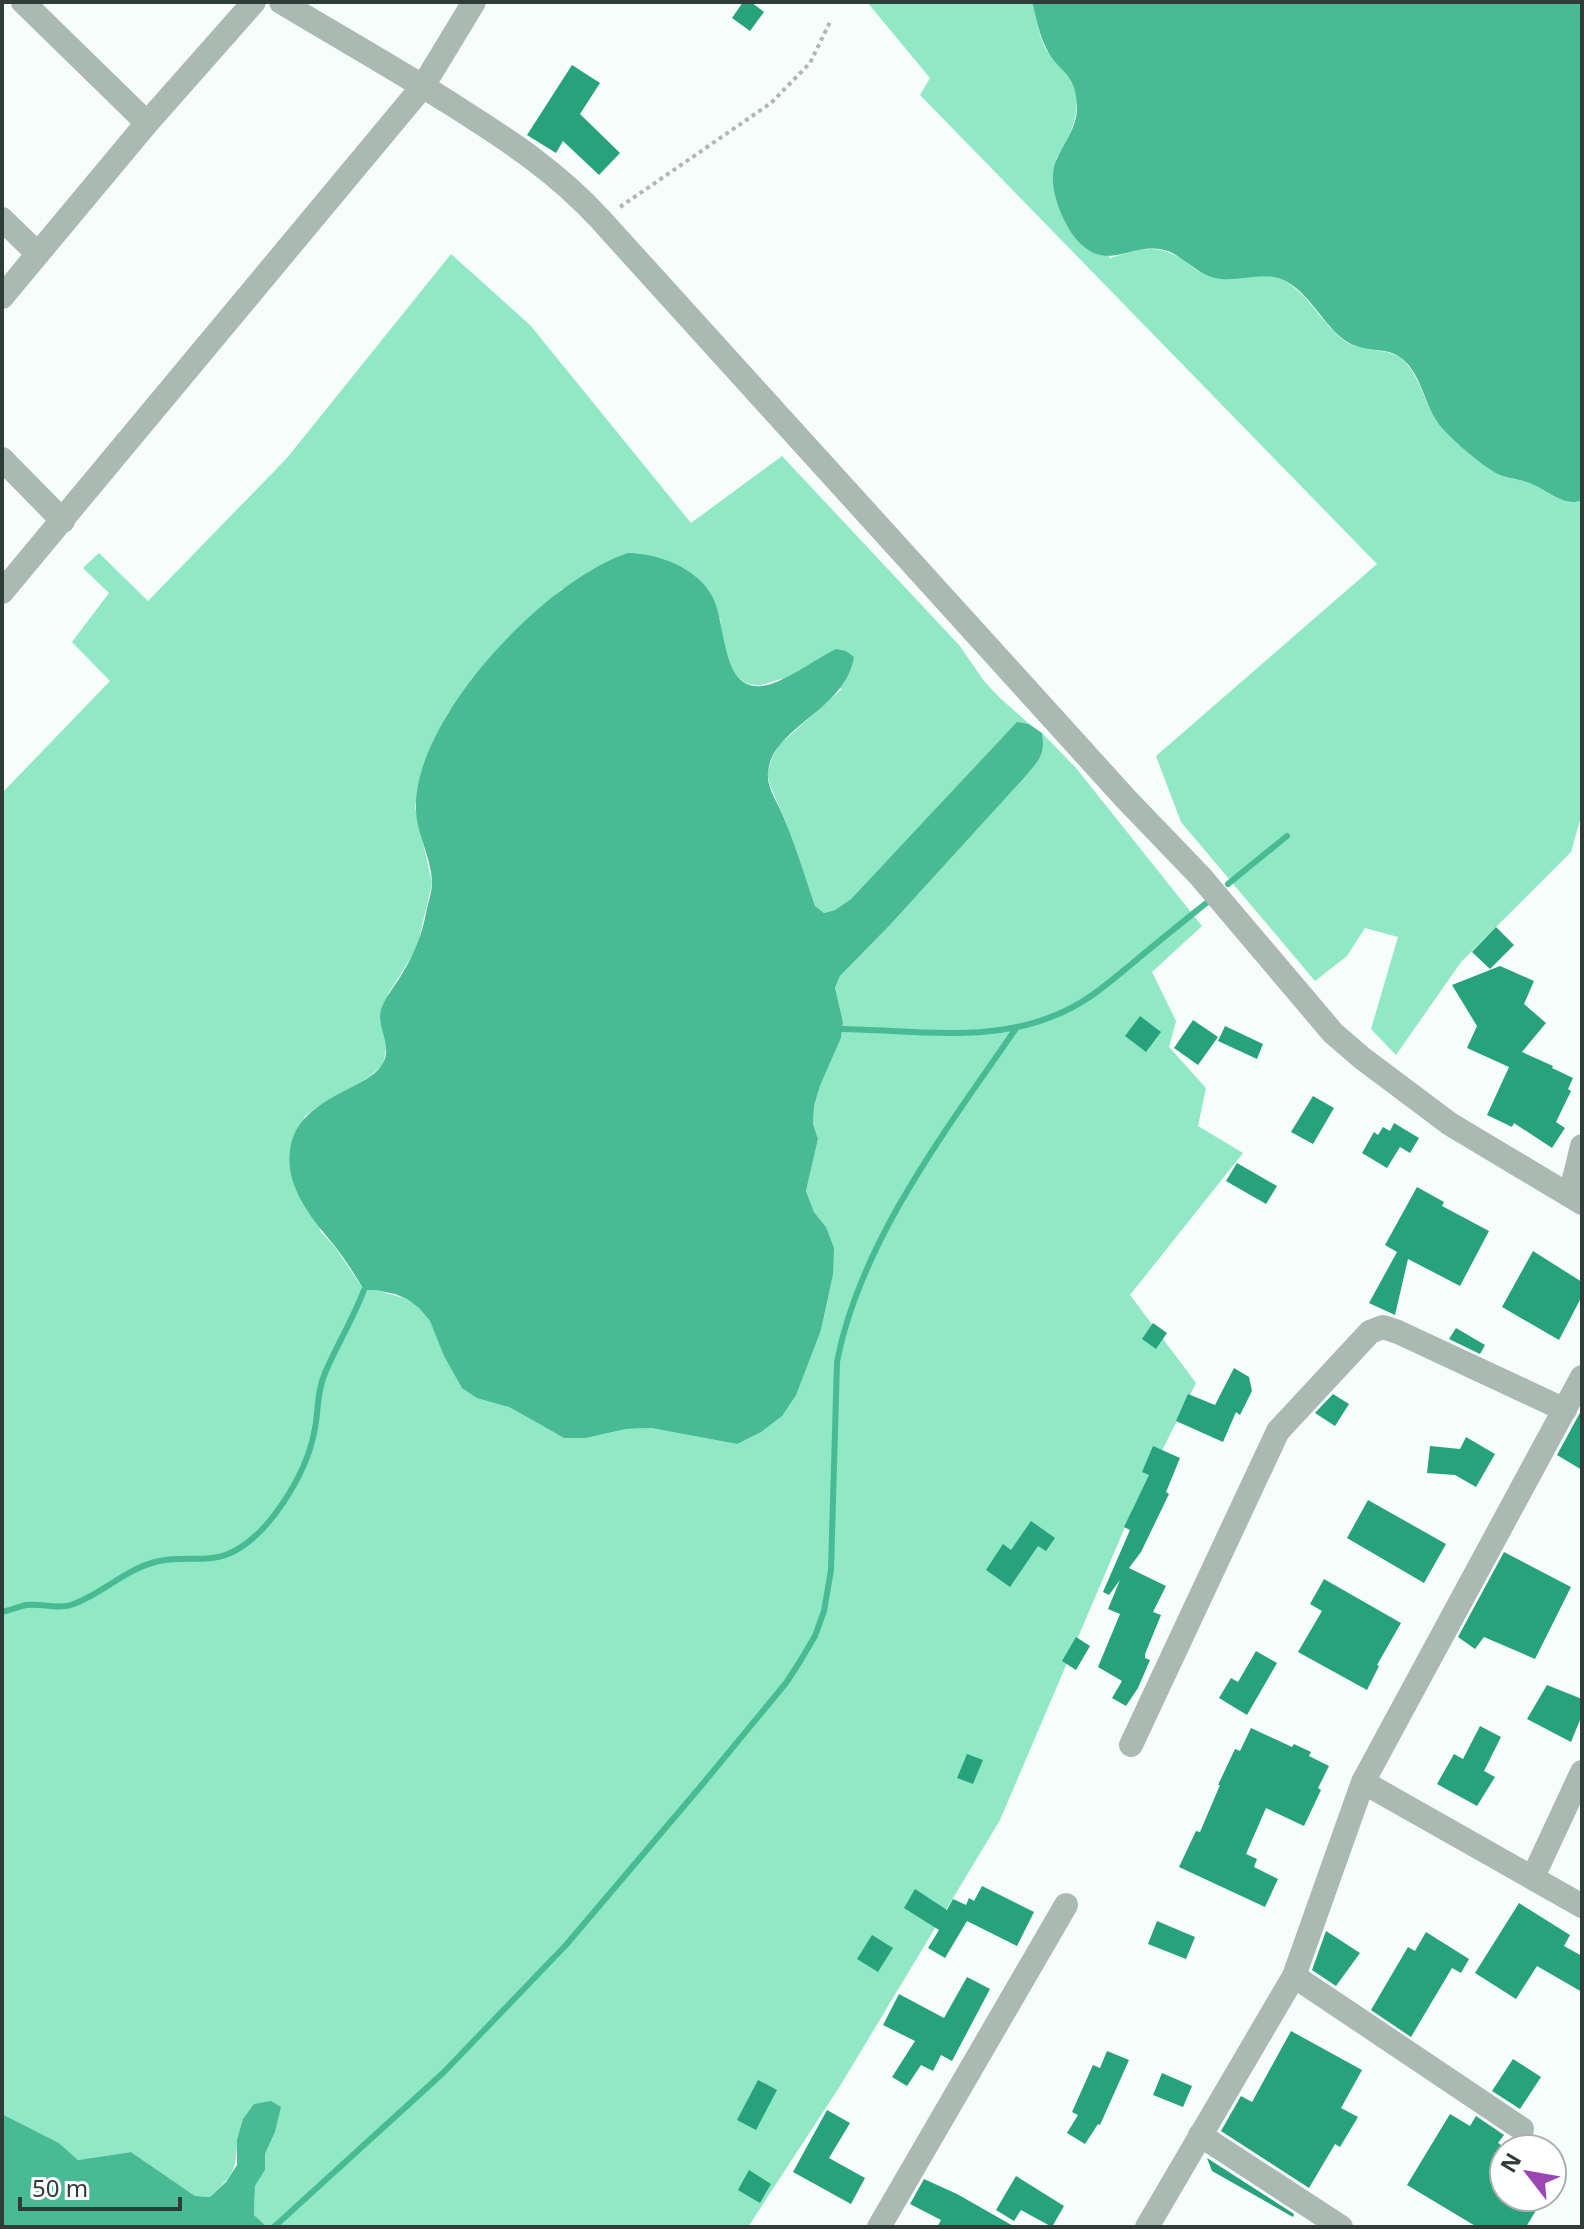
<svg xmlns="http://www.w3.org/2000/svg" width="1584" height="2229" font-family="'Noto Sans',sans-serif">
  <style>
    .green { fill: #90e8c5 }
    .water { fill: #48bb94 }
    .lines { fill: none; stroke-linecap: round; stroke-linejoin: round }
    .stream { stroke: #48bb94; stroke-width: 6 }
    .building { fill: #27a27c }
    .path { stroke: #afb8b4; stroke-width: 4; stroke-dasharray: 4 4; stroke-linecap: butt }
    .minor { stroke: #abb9b3; stroke-width: 24 }
  </style>
  <rect width="100%" height="100%" fill="#f7fdfa"/>
  <path class="green" d="M867 2H1032C1036 17 1039 36 1046 50 1052 60 1064 67 1070 78 1086 105 1071 135 1056 159L1110 258C1124 254 1137 249 1152 249 1164 249 1175 255 1186 261 1190 265 1195 270 1200 272 1222 279 1267 270 1285 281 1311 296 1325 330 1350 344 1368 353 1393 347 1406 363 1421 380 1425 404 1437 422 1447 436 1482 466 1497 473 1508 479 1521 479 1532 484 1547 491 1564 508 1582 500V813L1571 852 1461 962 1396 1055 1371 1029 1398 937 1365 928 1347 956 1315 981 1181 822 1156 756 1377 564 920 95 930 78Z
    M451 254 530 325 691 523 782 456 959 645 984 681 999 697 1029 724 1017 723 851 899 835 910 824 913 815 906 784 817 771 788 767 774 772 758 779 745 842 689C824 685 804 679 786 679 775 678 767 686 755 685 727 683 723 641 720 618L562 589 522 625 472 679 448 713 433 741 415 807 432 883 417 948 388 994 380 1021 387 1044 383 1065 369 1077 317 1107 304 1117 320 1231 335 1247 364 1290H375L407 1299 419 1308 430 1321 437 1337 509 1407 564 1438H586L626 1429 651 1428 737 1444 821 1330 833 1275 826 1227 814 1212 806 1191 818 1139 813 1124 814 1106 820 1086 841 1038 843 1022 835 989 840 976 890 925 1024 778C1038 761 1046 756 1042 733L1076 768 1202 926 1152 972 1176 1021 1169 1047 1206 1088 1198 1126 1243 1153 1130 1295 1196 1383 1134 1506 1000 1820 840 2086 748 2227H267L254 2215 255 2186 265 2170V2154L275 2132 237 2140C237 2171 232 2176 210 2197L195 2196 131 2152 78 2160 59 2143 2 2114V793L110 681 72 642 109 593 83 568 99 553 148 601 287 458Z"/>
  <path class="water" d="M1032 2H1582V500C1565 508 1548 491 1532 484 1521 479 1509 479 1498 474 1483 467 1447 436 1438 423 1423 402 1421 370 1398 356 1385 347 1363 353 1346 341 1323 326 1309 290 1281 279 1260 271 1237 283 1215 278 1197 274 1185 258 1168 251 1133 239 1108 275 1077 240 1062 222 1046 184 1056 161 1064 142 1078 127 1077 105 1075 70 1058 73 1046 48 1039 34 1036 17 1032 2Z
    M628 553C659 554 696 567 712 596 728 624 719 700 771 684 792 677 816 659 836 649L846 651 854 657C845 711 772 727 768 772 766 788 779 804 784 818 796 847 805 877 815 906L824 913 835 910 851 899 1017 722 1029 724 1042 733C1046 756 1038 761 1024 778L890 925 840 976 835 988 843 1022 841 1038 820 1086 814 1106 813 1124 818 1139 806 1191 814 1212 826 1227 834 1248 833 1275 821 1330 796 1395 782 1416 761 1432 737 1444 651 1428 626 1429 586 1438H564L509 1407 477 1398 462 1388 444 1356 430 1321 419 1308 407 1299 395 1294 375 1290H364C355 1275 345 1259 334 1245 312 1219 285 1187 290 1150 295 1112 332 1098 361 1082 369 1078 379 1071 383 1063 393 1044 376 1028 381 1010 385 997 395 986 402 974 414 954 422 935 426 913 428 903 432 892 432 883 432 857 415 832 416 806 416 715 546 580 628 553Z
    M271 2101 281 2107 275 2132 265 2154V2170L255 2186 254 2215 267 2227H2V2114L59 2143 78 2160 131 2152 195 2196 210 2197 226 2182 237 2165V2140L243 2119 254 2104Z"/>
  <g class="lines">
    <path class="stream" d="M1228 884 1287 836
      M842 1029C915 1030 995 1045 1065 1011 1091 999 1112 980 1134 962 1159 941 1184 921 1210 900
      M2 1612C10 1610 18 1607 26 1605 41 1603 59 1610 74 1604 103 1593 125 1570 155 1562 179 1555 207 1563 228 1554 268 1538 306 1474 314 1433 319 1412 316 1394 325 1373 337 1345 353 1319 364 1290
      M274 2227 443 2073 566 1945 701 1786 786 1683 799 1663 815 1636 824 1611 831 1570 837 1362C860 1241 949 1126 1017 1027"/>
  </g>
  <path class="building" d="M743 2H751L764 12 750 31 732 18Z
    M572 65 600 83 580 114 620 153 599 175 563 141 556 153 527 135Z
    M1496 927 1514 945 1490 969 1472 952Z
    M1500 966 1534 981 1524 1004 1546 1023 1522 1052 1553 1066 1552 1068 1573 1078 1568 1089 1571 1091 1556 1122 1565 1128 1552 1148 1514 1123 1512 1127 1487 1115 1509 1067 1467 1048 1477 1026 1452 985Z
    M1140 1016 1161 1032 1146 1052 1125 1036Z
    M1193 1020 1218 1037 1198 1065 1174 1048Z
    M1225 1026 1263 1044 1257 1059 1218 1041Z
    M1313 1096 1334 1108 1313 1144 1291 1132Z
    M1394 1123 1419 1138 1410 1153 1400 1147 1387 1168 1362 1153 1374 1132 1378 1135 1383 1127 1390 1131Z
    M1237 1163 1277 1186 1266 1204 1226 1181Z
    M1417 1187 1444 1202 1442 1206 1489 1231 1460 1286 1408 1259 1395 1315 1369 1303 1397 1252 1385 1245Z
    M1533 1251 1582 1282V1296L1559 1340 1502 1307Z
    M1153 1323 1167 1333 1156 1349 1142 1339Z
    M1456 1328 1485 1345 1480 1354 1449 1339Z
    M1234 1368 1249 1377 1252 1391 1240 1415 1236 1412 1223 1442 1176 1421 1188 1394 1215 1405Z
    M1333 1394 1349 1404 1335 1426 1315 1413Z
    M1582 1409V1470L1557 1455Z
    M1466 1437 1495 1454 1476 1487 1455 1475 1427 1473 1430 1446 1460 1449Z
    M1153 1446 1180 1458 1166 1492 1169 1494 1141 1552 1129 1568 1166 1586 1153 1612 1161 1615 1145 1654V1658L1150 1660 1138 1688 1126 1706 1112 1698 1122 1681 1098 1667 1120 1614 1108 1609 1120 1580 1109 1595 1103 1592 1130 1530 1124 1527 1149 1475 1142 1472Z
    M1368 1500 1446 1544 1424 1583 1347 1538Z
    M1031 1521 1055 1538 1046 1551 1038 1546 1010 1587 986 1570 1003 1544 1011 1550Z
    M1504 1552 1571 1587 1535 1659 1484 1637 1475 1649 1458 1637Z
    M1324 1579 1401 1623 1377 1665 1379 1666 1367 1690 1298 1652 1322 1611 1310 1604Z
    M1076 1637 1090 1646 1076 1670 1062 1661Z
    M1256 1651 1277 1663 1247 1715 1219 1698 1231 1678 1238 1682Z
    M1547 1685 1582 1699V1715L1571 1742 1527 1719Z
    M1480 1726 1501 1737 1484 1771 1495 1777 1477 1806 1437 1784 1454 1754 1463 1759Z
    M1251 1728 1292 1747 1294 1744 1311 1752 1309 1756 1329 1766 1318 1788 1321 1790 1304 1826 1266 1808 1246 1854 1257 1859 1254 1867 1278 1879 1265 1907 1179 1867 1196 1831 1200 1832 1220 1785H1218L1235 1749 1240 1751Z
    M967 1754 983 1760 973 1784 957 1778Z
    M982 1886 1034 1912 1017 1946 967 1921 945 1958 928 1948 939 1930 904 1908 915 1889 947 1910 953 1899 966 1905 969 1898 974 1901Z
    M1519 1903 1570 1935 1564 1946 1582 1956V1992L1537 1966 1516 1999 1475 1973Z
    M1157 1921 1195 1937 1186 1959 1148 1944Z
    M1326 1931 1360 1953 1336 1986 1312 1970Z
    M1426 1932 1469 1959 1461 1973 1452 1968 1411 2037 1371 2010 1408 1947 1415 1951Z
    M872 1935 893 1948 878 1972 857 1959Z
    M967 1977 990 1989 952 2061 941 2055 933 2071 921 2065 907 2086 892 2077 915 2041 883 2025 899 1994 944 2018Z
    M1291 2031 1362 2070 1341 2108 1358 2117 1340 2147 1335 2144 1309 2188 1221 2131 1241 2096 1252 2102Z
    M1107 2051 1129 2060 1100 2125 1098 2124 1085 2144 1067 2133 1078 2115 1072 2112 1093 2065 1100 2068Z
    M1513 2059 1541 2077 1520 2109 1492 2091Z
    M1162 2073 1192 2086 1183 2107 1153 2095Z
    M758 2080 777 2090 756 2130 737 2120Z
    M827 2110 850 2123 829 2158 865 2178 851 2204 793 2172Z
    M1450 2114 1470 2126 1476 2116 1504 2135 1498 2143 1504 2147V2197H1544L1526 2227H1477L1407 2185Z
    M1207 2158 1294 2214 1293 2217 1212 2171Z
    M749 2170 771 2184 760 2203 738 2190Z
    M1016 2176 1064 2206 1052 2227 1021 2210 1014 2221 996 2210Z
    M924 2179 957 2194 1015 2227H937L941 2220 910 2204Z"/>
  <g class="lines">
    <path class="path" d="M620 207 771 103 810 63 831 20"/>
    <path class="minor" d="M23 2 147 123
      M281 2C339 37 398 70 456 107 511 142 557 172 601 220L1126 799 1200 876 1333 1033 1362 1058 1450 1124 1582 1203
      M2 219 38 254
      M2 297 147 123 254 2
      M2 459 63 521
      M2 592 423 86 474 2
      M1570 1195 1582 1146
      M1131 1745 1278 1431 1370 1332 1383 1327 1398 1332 1565 1410
      M1363 1782 1582 1906
      M1533 1877 1582 1772
      M1294 1976 1522 2129
      M1200 2135 1341 2227
      M879 2227 1066 1905
      M1147 2227 1294 1976 1363 1782 1582 1377"/>
  </g>
  <rect width="1584" height="2229" fill="none" stroke="#2f3c37" stroke-width="8"/>
  <g transform="translate(1528 2173) rotate(301)"><circle r="38" fill="#ffffff" stroke="#acb1af" stroke-width="2"/>
  <path d="M0-6L14 30L0 20L-14 30Z" fill="#9a46b4"/>
  <text y="-12" font-size="22" font-weight="bold" text-anchor="middle" fill="#2f3c37">N</text>
  </g>
  <path d="M20 2197v12h160v-12" fill="none" stroke="#2f3c37" stroke-width="4"/>
  <text x="32" y="2197" font-size="24" fill="#2f3c37" stroke="#ffffff" stroke-width="6" paint-order="stroke">50 m</text>
</svg>
